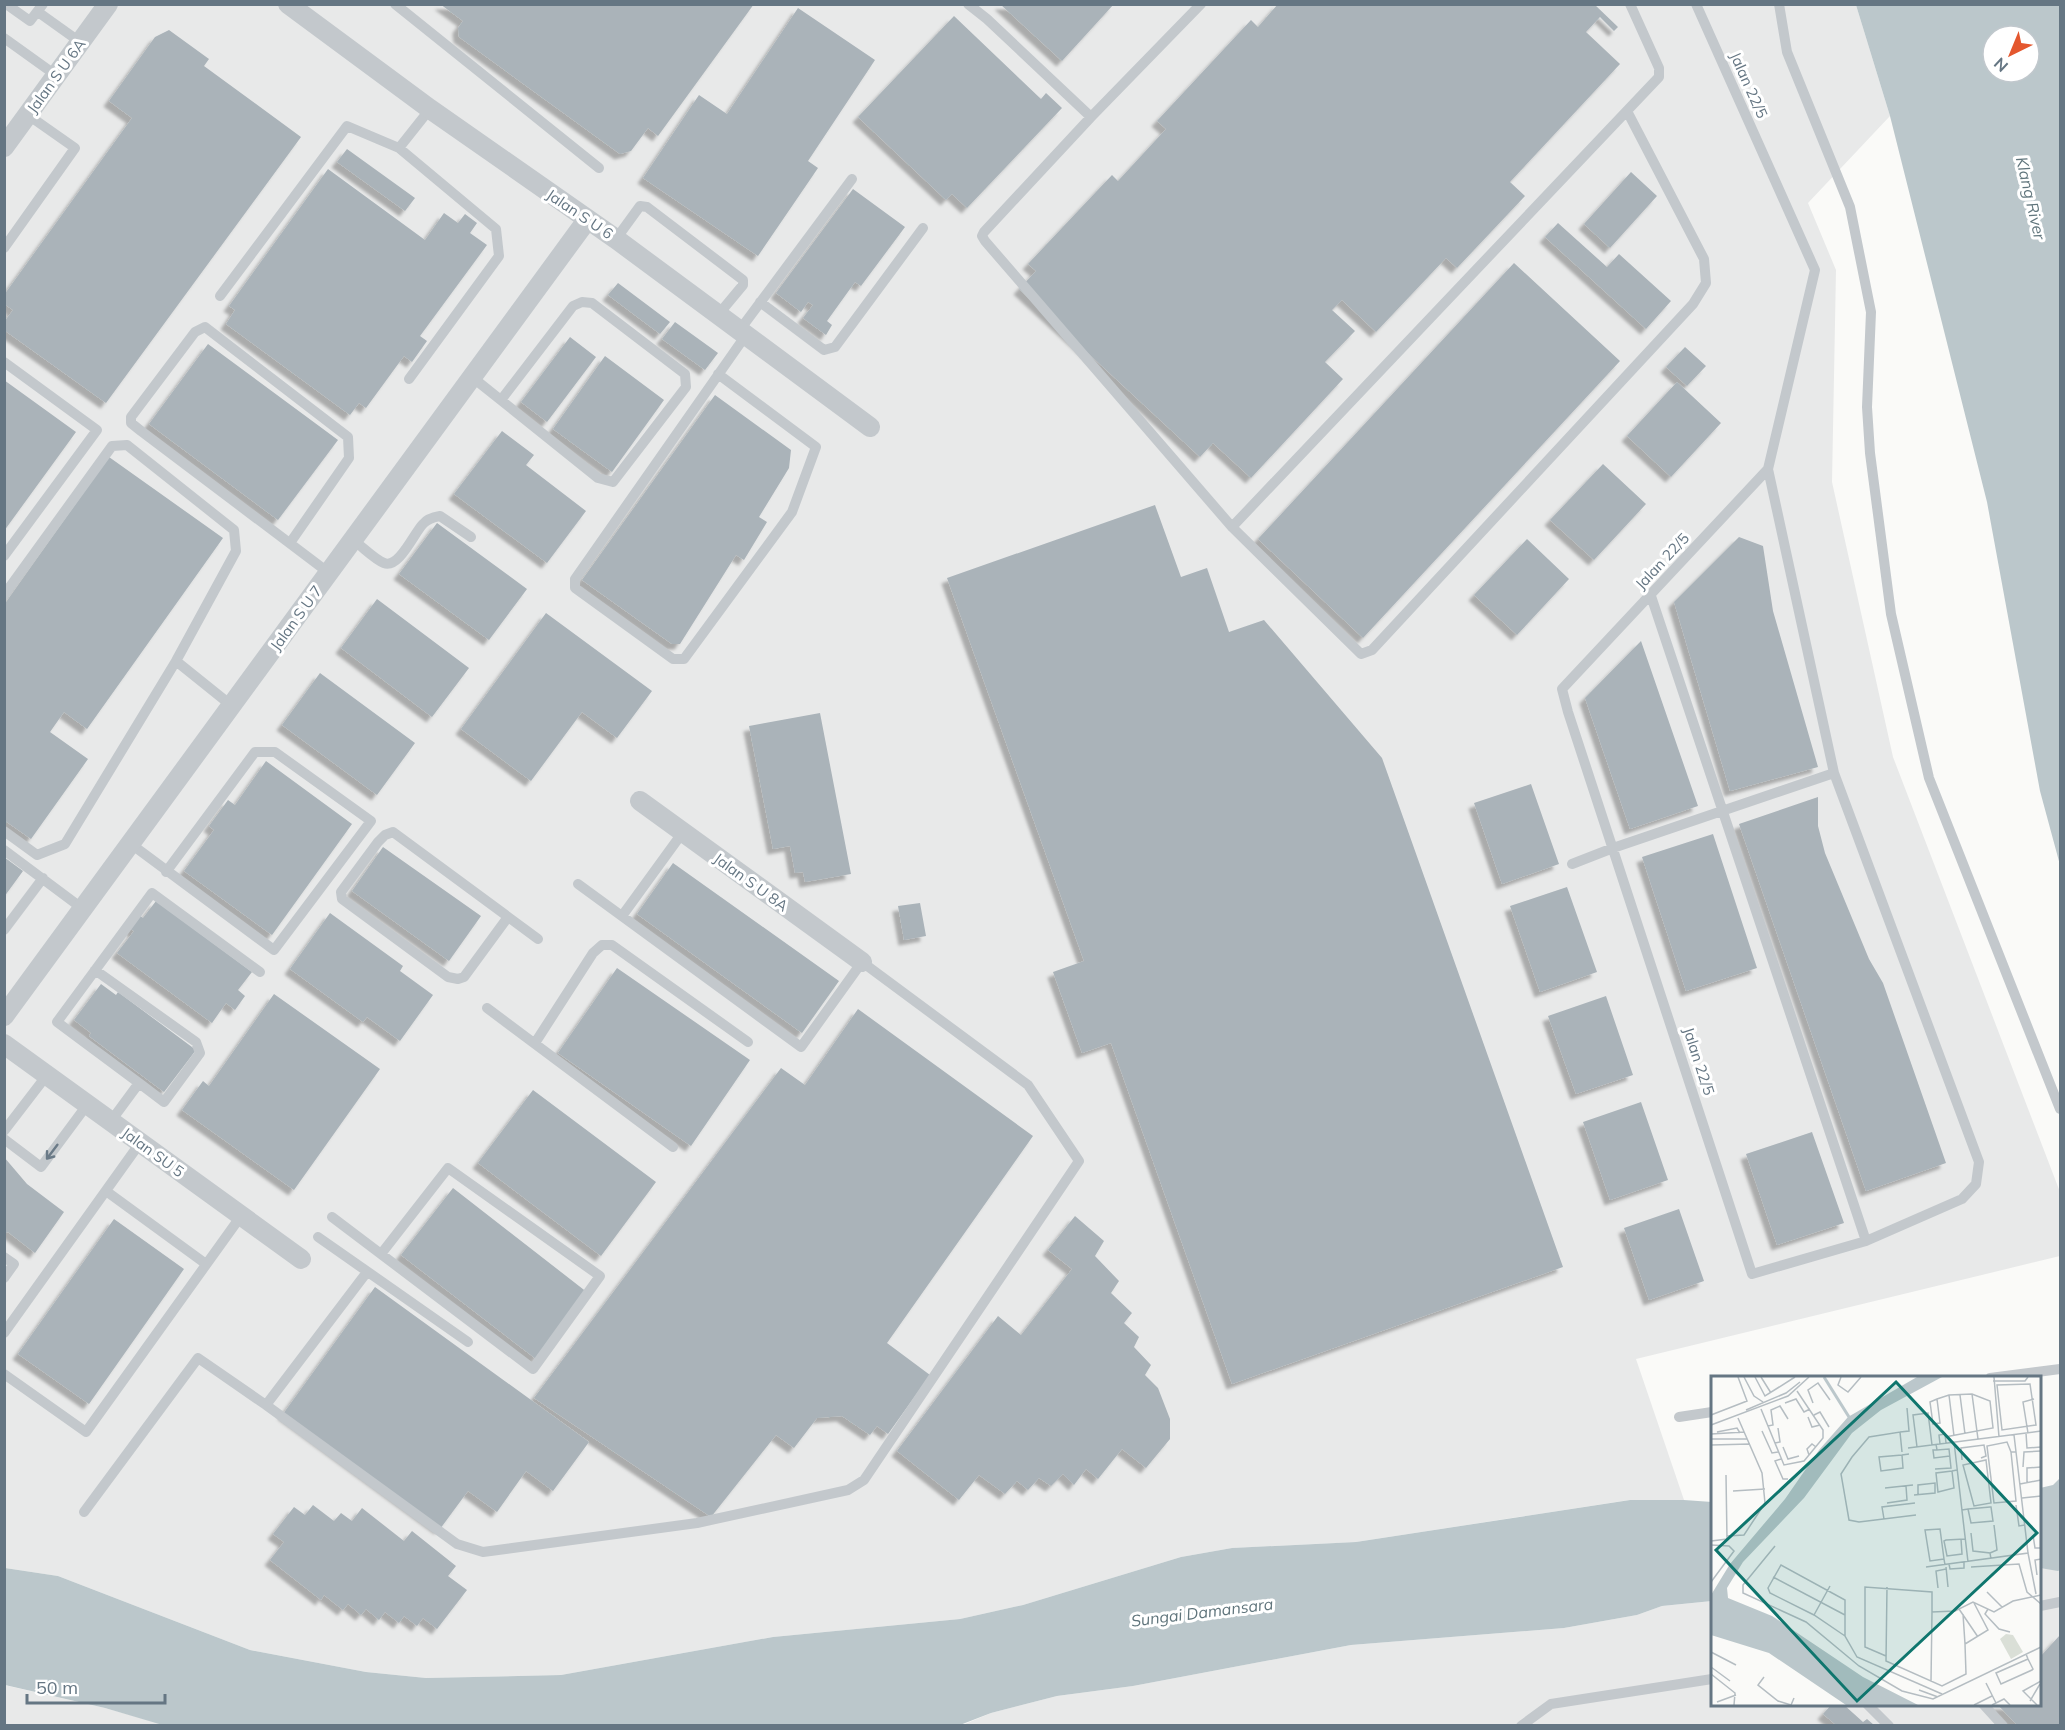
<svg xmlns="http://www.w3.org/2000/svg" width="2065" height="1730" font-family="Mulish,sans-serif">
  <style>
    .built { fill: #e8e9e9 }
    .water { fill: #bbc7cb; fill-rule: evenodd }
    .building { fill: #aab3b9; filter: url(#shadow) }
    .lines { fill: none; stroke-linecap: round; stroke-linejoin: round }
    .lane { stroke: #c3c8cc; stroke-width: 10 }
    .street { stroke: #c3c8cc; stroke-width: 20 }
    .oneway { stroke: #6a7a87 }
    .labels { text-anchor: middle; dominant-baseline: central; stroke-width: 6; stroke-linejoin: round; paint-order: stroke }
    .street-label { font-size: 15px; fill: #657683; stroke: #fff }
    .water-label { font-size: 16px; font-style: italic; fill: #60757c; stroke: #fff }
    .inset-river { fill: none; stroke: #bbc7cb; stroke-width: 3 }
    .inset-road { fill: none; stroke: #b5bdc2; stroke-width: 1.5 }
    .view { fill: #0f766e; fill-opacity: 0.15; stroke: #0f766e; stroke-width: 3 }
    .inset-edge { fill: none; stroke: #657683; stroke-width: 3 }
  </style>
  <defs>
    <filter id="shadow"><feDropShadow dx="-5.5" dy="5.5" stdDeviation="1.5" flood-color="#0004"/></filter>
  </defs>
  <rect width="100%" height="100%" fill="#fafaf8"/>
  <path class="built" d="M4 5H1856L1890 116 1808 203 1836 270 1832 482 1893 757 2060 1192V1256L1636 1359 1684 1500H1629L1356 1542 1232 1548 1181 1557 1023 1605 960 1619 773 1637 561 1675 426 1678 366 1672 250 1650 58 1576 5 1568Z
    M2040 1568 2060 1570V1725L960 1726 991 1713 1057 1696 1133 1686 1351 1645 1564 1628 1637 1615 1662 1606 1712 1601V1704H2040Z
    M4 1685 105 1708 166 1725H5Z"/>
  <path class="water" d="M1856 5H2060V865L2040 791 1987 502 1890 116ZM1993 36H2029V72H1993Z
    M2060 1478V1570L2058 1571 2040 1568V1488L2053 1485Z
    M1630 1500H1684L1712 1502V1601L1662 1606 1637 1615 1564 1628 1351 1645 1133 1686 1057 1696 991 1713 960 1725 166 1726 105 1708 5 1685V1568L58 1576 250 1650 366 1672 426 1678 561 1675 773 1637 960 1619 1023 1605 1181 1557 1232 1548 1356 1542Z"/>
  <path class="building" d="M440 4H754L658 136 648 128 631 151 620 154 459 37 458 28 463 21Z
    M1000 4H1114L1062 61Z
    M1278 4H1594L1618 27 1614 31 1600 17 1586 32 1620 64 1510 182 1525 196 1457 268 1446 258 1376 332 1342 300 1332 310 1355 331 1325 362 1343 379 1251 478 1213 443 1200 457 1019 289 1036 271 1028 264 1112 175 1118 181 1166 129 1157 121 1251 20 1258 27Z
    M798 8 875 60 808 161 818 168 758 256 643 178 699 95 727 114Z
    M954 16 1041 99 1046 93 1062 108 967 208 952 194 946 200 858 117Z
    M169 30 209 59 204 66 301 137 106 403 4 330V322L13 310 4 304V295L132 118 109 101 155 37Z
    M347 149 415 198 405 211 337 162Z
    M328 169 425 240 444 213 458 223 465 214 477 223 470 233 487 245 420 336 427 341 412 362 404 356 366 408 359 403 350 415 226 324 235 310 229 306Z
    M1631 172 1657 196 1610 248 1584 224Z
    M853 189 905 227 861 286 855 282 827 321 832 325 826 335 803 318 813 305 808 302 801 312 776 293Z
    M1558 223 1607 267 1619 254 1671 301 1646 329 1545 237Z
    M1514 263 1620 361 1363 638 1258 539Z
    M618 283 670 322 660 334 608 295Z
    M675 322 718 353 705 370 662 339Z
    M570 337 596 357 547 422 521 402Z
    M208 344 338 440 278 520 149 424Z
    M1685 347 1706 366 1687 386 1666 367Z
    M605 356 664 400 612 472 553 429Z
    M4 380 76 432 4 531Z
    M1677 382 1721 423 1671 477 1627 436Z
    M715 395 791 450 789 468 759 517 767 522 744 560 736 555 680 644H672L582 580Z
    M502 431 534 455 526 465 586 511 547 563 454 494Z
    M109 457 223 538 87 729 64 712 50 732 88 759 31 839 4 820V605Z
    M1603 464 1646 504 1594 560 1550 520Z
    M1155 505 1181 577 1207 568 1229 632 1264 620 1382 758 1563 1267 1232 1384 1111 1043 1082 1053 1053 972 1084 961 947 578Z
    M437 523 527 589 489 640 399 574Z
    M1739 537 1763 546 1773 611 1818 767 1730 791 1674 602Z
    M1527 539 1569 579 1517 635 1474 595Z
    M377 599 469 668 432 717 341 648Z
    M546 613 652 691 617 738 582 712 531 781 461 729Z
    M1641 641 1698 806 1630 829 1585 698Z
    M320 673 415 743 377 795 282 725Z
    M820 713 851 874 805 882 803 872 795 873 790 846 773 849 749 726Z
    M266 761 352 824 272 935 184 871 214 830 209 826 228 800 235 805Z
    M1531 784 1559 864 1502 884 1474 803Z
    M1818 797V826L1825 853 1869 959 1883 983 1946 1163 1866 1191 1739 824Z
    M1713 834 1757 968 1686 991 1642 857Z
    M383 847 481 916 449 961 352 891Z
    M4 857 23 871 4 897Z
    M673 863 839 981 802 1033 637 914Z
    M1567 887 1597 972 1540 992 1510 906Z
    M156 901 252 972 238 990 245 996 235 1010 226 1003 212 1023 117 953 134 931 130 929 139 915 143 918Z
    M920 903 926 936 904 940 898 906Z
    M330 913 403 966 400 971 433 995 400 1041 367 1017 363 1022 290 969Z
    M617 968 750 1060 691 1146 558 1053Z
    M101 984 116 995 118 992 196 1050 164 1092 89 1036 91 1033 74 1020Z
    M274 994 380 1069 294 1190 182 1110 203 1081 209 1086Z
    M1606 996 1633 1075 1576 1094 1548 1016Z
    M858 1009 1033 1136 887 1343 930 1375 888 1434 877 1426 870 1435 842 1416 817 1418 794 1448 776 1435 711 1517 534 1398 781 1068 805 1085Z
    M533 1090 656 1182 601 1256 478 1163Z
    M1641 1102 1668 1180 1610 1200 1583 1122Z
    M1812 1132 1844 1223 1777 1245 1746 1154Z
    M4 1157 27 1184 64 1212 35 1253 8 1232 4 1234Z
    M453 1188 588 1293 536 1359 401 1255Z
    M1679 1209 1704 1281 1649 1300 1624 1228Z
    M1075 1216 1104 1241 1095 1256 1119 1281 1111 1293 1132 1313 1124 1323 1139 1337 1134 1347 1151 1365 1145 1375 1158 1388 1170 1419V1439L1146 1468 1122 1449 1098 1479 1086 1469 1074 1485 1063 1474 1051 1486 1039 1478 1028 1490 1017 1481 1005 1494 979 1475 959 1500 897 1451 998 1316 1021 1335 1072 1269 1048 1250Z
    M114 1219 184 1269 89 1404 18 1354Z
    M375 1287 589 1442 553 1491 526 1471 497 1512 468 1491 440 1529 283 1414Z
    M313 1505 334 1521 341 1513 352 1521 362 1508 404 1541 412 1531 456 1566 448 1576 467 1590 437 1629 423 1618 417 1626 404 1616 399 1623 385 1612 379 1620 366 1609 361 1615 348 1604 343 1610 324 1595 321 1600 270 1560 284 1542 273 1534 294 1507 305 1515Z
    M2060 1635V1725H2017L1997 1704H2040V1657Z
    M1832 1704H1843L1863 1722 1867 1719 1874 1725H1836L1823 1714Z"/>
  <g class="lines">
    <path class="lane" d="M6 4 30 21 43 4
      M395 4 599 168
      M968 4 987 19 1091 117 984 232 982 236 985 241 1232 527 1361 654 1372 650 1693 304 1706 283 1704 259 1627 111
      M1696 4 1815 270 1768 469 1562 689 1568 712 1752 1274 1866 1241 1962 1199 1976 1184 1979 1162 1834 773 1768 469
      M1779 4 1787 52 1850 207 1871 312 1867 407 1870 453 1891 614 1929 778 2060 1109
      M38 12 80 42
      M4 38 57 76
      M1091 117 1201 4
      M616 239 640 206 647 207 743 280V285L718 315
      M4 248 75 148 28 115
      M220 296 347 126 399 148
      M760 302 824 350 835 347 923 228
      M739 331 852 179
      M4 362 97 430 4 556
      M718 374 816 447 792 512 684 659H673L575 588V579L746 335
      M472 377 598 478 613 482 686 387 685 374 592 303 582 302 573 306 501 400
      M409 379 499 256 496 229 399 148 430 109
      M1232 527 1659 77V68L1630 4
      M353 540C363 547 374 559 384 563 399 569 414 533 423 524 427 519 434 517 440 516L471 537
      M290 543 349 458 348 437 205 327 195 332 131 417V423L141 431 329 573
      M4 595 112 446 127 445 234 530 236 551 176 661 65 844 37 855 4 831
      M1651 596 1866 1241
      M176 661 232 706
      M131 844 274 950 371 821 275 752H255L166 872
      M4 850 83 909
      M1572 864 1613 848 1834 773
      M622 916 683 832
      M508 917 464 977 458 979 448 977 342 899 341 892 378 842 385 835 393 832 538 939
      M4 930 43 878
      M95 970 196 1042 200 1053 164 1102 139 1083
      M487 1008 673 1147
      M535 1043 593 953 602 945H612L748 1042
      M111 1121 139 1083 57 1022 152 893 260 972
      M4 1131 47 1075
      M4 1139 41 1167 87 1105
      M106 1191 206 1264
      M332 1217 533 1369 600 1276 448 1168 381 1254
      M318 1237 468 1342
      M4 1257 14 1264 4 1278
      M367 1272 266 1405 457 1544 483 1552 697 1523 848 1490 864 1480 1079 1161 1028 1085 862 962 801 1047 578 884
      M4 1333 140 1143
      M4 1374 86 1432 241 1216
      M1990 1378 2060 1369
      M1679 1417 1712 1412
      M84 1512 198 1358 266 1405
      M2040 1606 2060 1602
      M1867 1704 1889 1726
      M1983 1704 2003 1726
      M1521 1726 1551 1704 1712 1679"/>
    <path class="street" d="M288 4 430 109 616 239 870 427
      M4 147 108 4
      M640 801 862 962
      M4 1016 587 220
      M4 1044 301 1259"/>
  </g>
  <defs><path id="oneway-shaft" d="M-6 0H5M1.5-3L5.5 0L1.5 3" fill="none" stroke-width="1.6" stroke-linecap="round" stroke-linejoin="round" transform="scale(1.5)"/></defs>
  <use class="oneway" href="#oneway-shaft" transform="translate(52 1152) rotate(127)"/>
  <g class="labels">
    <g class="street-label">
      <text transform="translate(56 76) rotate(-54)">Jalan S U 6A</text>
      <text transform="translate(1749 85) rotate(66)">Jalan 22/5</text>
      <text transform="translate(580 214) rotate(34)">Jalan S U 6</text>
      <text transform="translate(1662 561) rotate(-47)">Jalan 22/5</text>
      <text transform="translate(296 618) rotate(-54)">Jalan S U 7</text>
      <text transform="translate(751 882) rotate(36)">Jalan S U 8A</text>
      <text transform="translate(1699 1061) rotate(72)">Jalan 22/5</text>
      <text transform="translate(153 1152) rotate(36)">Jalan SU 5</text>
    </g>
    <g class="water-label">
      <text transform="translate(2031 198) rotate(77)">Klang River</text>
      <text transform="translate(1202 1612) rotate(-7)">Sungai Damansara</text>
    </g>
  </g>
  <g transform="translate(1711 1376)">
    <rect width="330" height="330" fill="#fafaf8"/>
    <path d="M295 258 302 259 312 276 300 283 289 263Z" fill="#dadfd7"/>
    <path d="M206 1H231L170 34 141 57 93 122 32 186 16 212 17 222 61 240 152 301 207 329H135L58 277 0 259V219L19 188 74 123 108 74 137 41Z" fill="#bbc7cb"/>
    <path class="inset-river" d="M113 1 138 41"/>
    <path class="inset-road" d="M33 1 43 20 52 26M44 1 54 20 84 1M50 1 60 17M130 1 127 9 137 16 150 1M283 1 288 61M282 5H314L317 1M319 8 325 49 291 54 286 9ZM261 18 267 63M238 19 243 60M249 19 254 58M226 23 229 47 222 48 219 26 226 23 238 19 261 18 279 25 282 52 234 61M74 27 85 23 93 36 99 33M102 27 97 14 107 7 119 24M50 33 73 89 93 85 112 62V54L86 15M35 34 75 17 89 6M0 39 36 25 27 1M103 39 109 36 118 51M97 41 101 51 109 49M0 49 77 20 98 1M57 50 62 49 60 34 69 30 77 43M51 55 61 77 67 76M6 56 26 52 29 57M189 56 198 55 196 32M315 57 316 72 330 71M317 57 312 26 323 23M0 58 33 56M0 63H36M243 66 257 186M64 67 69 66 67 52M229 68 228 59 234 58 235 67M0 69 39 68M72 71 77 83 88 80M206 71 202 39 217 37 221 69M197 72 330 55M226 74H222L223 82 239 80M191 76 189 56 158 61 141 81 130 98 138 144 148 146 205 139M300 76 305 125 283 127 276 70 296 66 300 76H305M98 79 96 73 101 68 105 71M191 79 192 92 170 95 168 81 191 79 198 78M70 83 64 85 72 103H77M251 84 250 72 273 69 275 80 270 82M275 84 280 127 263 130 252 89ZM312 91 313 76 330 75M224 93 240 92 238 73 226 74 225 68M241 95 243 112 227 116 225 97 241 95 246 94M316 107V92L330 91M309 108 330 104M174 112 202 109M22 115 54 113M203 119 224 117V107L207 109V118M311 122 330 120M176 127 196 124 195 110M305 129 308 150 314 149M251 134 257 133 279 131H280L282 145 260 147 257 133M173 143 171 131 204 127M260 157 262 175 279 177 280 183M322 159 324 172H330M16 160 33 159 54 127 51 97 27 42M250 163 251 178 236 180 233 165 235 164 254 163M0 165 16 163 15 99M0 169 18 170 23 175 0 206M64 170 32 209V217L95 246 148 290 191 315 222 323 330 271M279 177 286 174 283 149M317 177 325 218M233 183 219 185 214 154 229 153 233 183 234 189M238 188 239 193 253 192V186M215 191 317 177 303 59M235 191 237 211M260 191 308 188 316 216 330 228M326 199 324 184 330 183M62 201 134 239M176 211 175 285 231 310 255 298 254 268 277 254 263 227M227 212 225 195 235 193M276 216 291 231M248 233 267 261M277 233 274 238 288 253 299 256M252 238 254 268M103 239 119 210M134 260 103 239 59 217 57 212 70 189 134 224V260L146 281 231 318M0 276 25 289M315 278 317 283 322 293 321 294 290 308 285 297 317 283M175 280 154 271V211L221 216V236L244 235 262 226 283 236 302 225 330 219M0 291 19 305M0 298 24 317 23 329M53 301 47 309 67 325 80 329 83 322M220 305 221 236M275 307 285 327M208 314 227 321M319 325 329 308M6 326 25 319M263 329 281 320M281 329 293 323 299 329M326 329 312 315 330 305"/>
    <path class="view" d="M185 6 326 157 146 325 5 174Z"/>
    <rect width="330" height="330" class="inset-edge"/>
  </g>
  <rect width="2065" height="1730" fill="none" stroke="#657683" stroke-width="12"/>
  <g transform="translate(2011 54) rotate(223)"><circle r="28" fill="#ffffff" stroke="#c1c8cd" stroke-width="1.5"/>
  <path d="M0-4.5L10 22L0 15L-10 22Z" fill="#e4572e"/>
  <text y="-9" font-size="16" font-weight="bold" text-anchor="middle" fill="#657683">N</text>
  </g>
  <path d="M27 1694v9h138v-9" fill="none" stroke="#657683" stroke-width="3"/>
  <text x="36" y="1694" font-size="18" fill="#657683" stroke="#ffffff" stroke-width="4.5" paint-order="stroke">50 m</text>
</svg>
